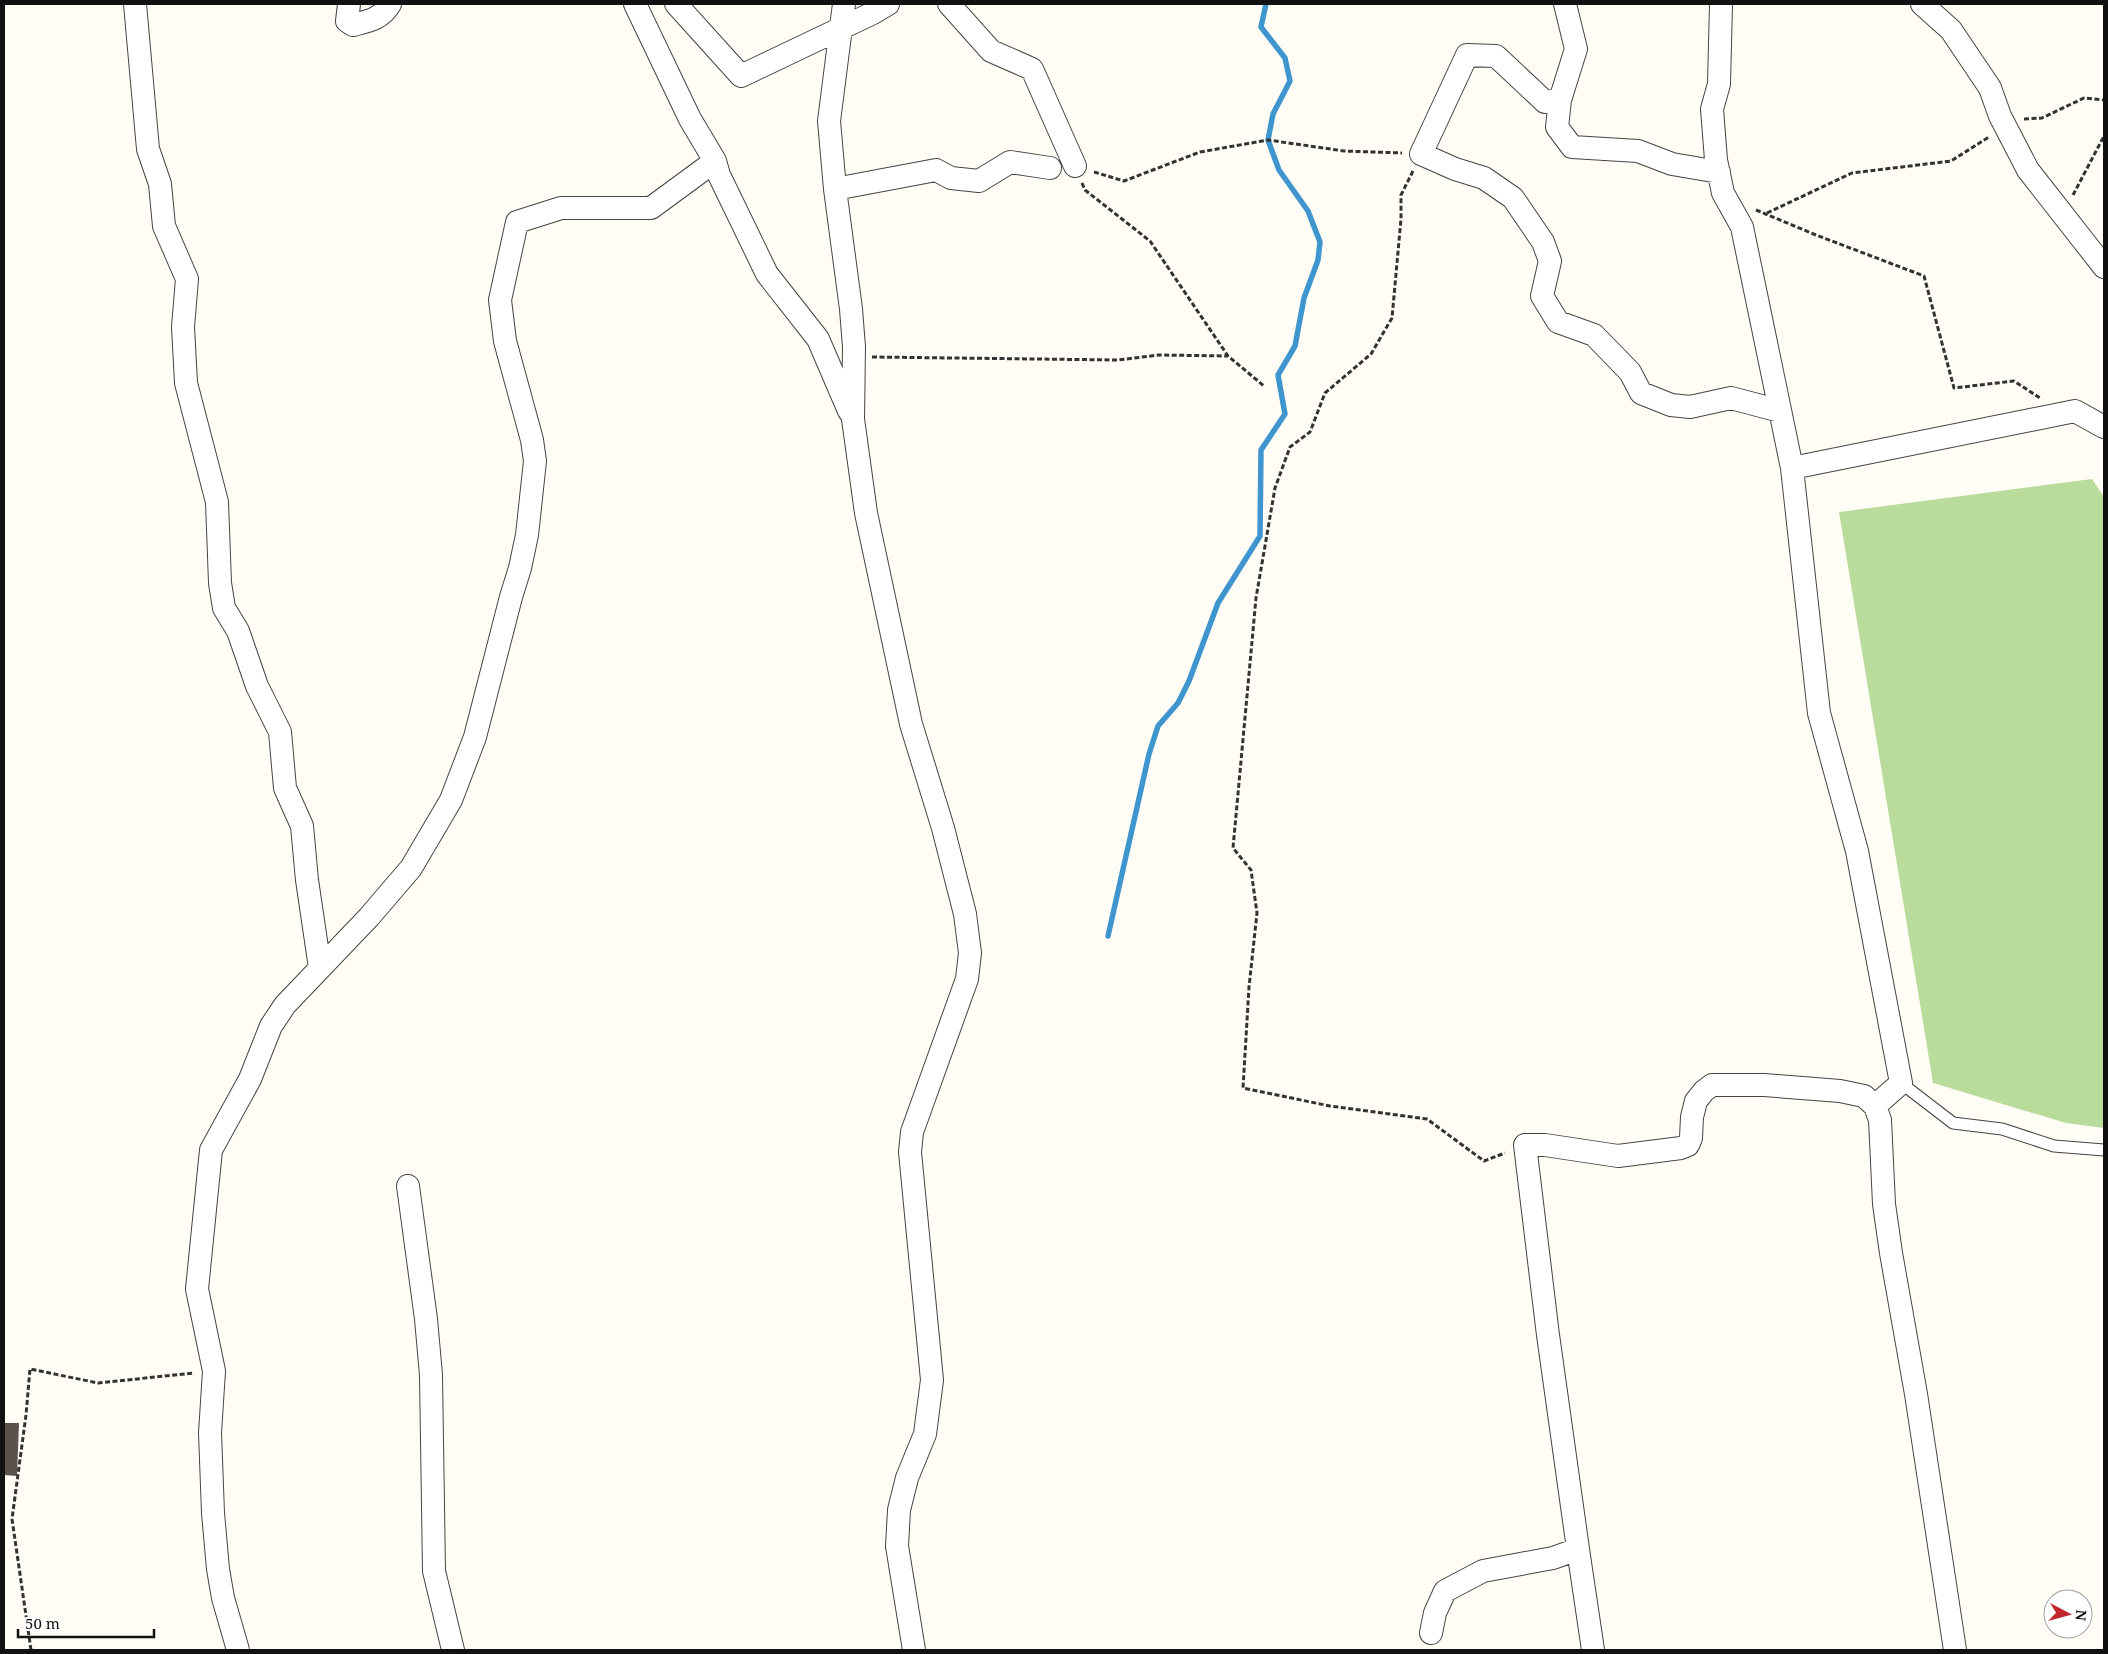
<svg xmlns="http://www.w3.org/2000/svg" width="2108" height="1654" font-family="'Noto Serif',serif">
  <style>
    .forest { fill: #b9dc9c }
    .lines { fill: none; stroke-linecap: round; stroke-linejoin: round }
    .stream { stroke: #3f96cf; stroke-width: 5.5 }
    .building { fill: #5a524d }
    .service-casing { stroke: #444; stroke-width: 13 }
    .minor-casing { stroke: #444; stroke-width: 24 }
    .path { stroke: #333; stroke-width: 3; stroke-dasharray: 5 2.5; stroke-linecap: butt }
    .service { stroke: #fff; stroke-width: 11 }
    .minor { stroke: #fff; stroke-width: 22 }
  </style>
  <rect width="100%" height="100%" fill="#fffdf5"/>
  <path class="forest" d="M2092 479 2104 497V1128L2066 1123 1933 1083 1839 512Z"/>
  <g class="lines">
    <path class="stream" d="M1108 936 1149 754 1158 726 1178 703 1189 681 1218 603 1260 536 1261 450 1285 414 1278 375 1295 346 1304 298 1318 260 1320 242 1308 211 1279 170 1268 140 1273 114 1290 81 1285 58 1261 27 1266 4"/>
  </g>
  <path class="building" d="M4 1423H19L17 1476 4 1475Z"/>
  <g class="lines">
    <defs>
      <path id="service" d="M1901 1083 1953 1123 2002 1129 2054 1146 2104 1150"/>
      <path id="minor" d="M135 4 148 149 160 184 164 226 187 279 183 327 186 383 217 502 220 583 224 608 238 631 257 686 280 732 285 788 302 826 307 880 320 968
        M349 4 347 21 353 25C369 21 381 19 390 4
        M635 4 690 119 715 161 719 175 767 274 818 339 849 411
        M676 4 741 76 873 13 888 4
        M844 4 829 121 835 189 851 309 854 347 853 419 866 513 911 724 943 828 965 914 970 953 967 979 912 1132 910 1152 932 1380 925 1434 907 1478 899 1510 897 1546 914 1650
        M949 4 991 51 1032 69 1075 166
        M1721 4 1719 84 1712 109 1716 160 1723 193 1742 227 1792 468 2075 411 2104 427
        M1922 4 1951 30 1990 88 2000 116 2028 170 2104 267
        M1560 100 1576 49 1565 4
        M1719 172 1672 164 1638 151 1572 147 1557 127 1560 100 1545 102 1496 56 1467 55 1421 154 1455 169 1484 178 1513 198 1543 242 1550 261 1542 296 1558 322 1594 335 1630 372 1641 393 1671 405 1690 407 1731 398 1780 411
        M835 189 936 170 951 178 979 181 1010 162 1050 168
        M1792 468 1819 713 1857 851 1901 1083 1875 1106
        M408 1186 426 1319 431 1375 434 1571 453 1650
        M1578 1549 1548 1335 1525 1145H1545L1618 1156 1681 1148 1688 1145 1691 1138 1692 1117 1696 1101 1704 1091 1712 1085H1764L1840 1091 1864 1096 1875 1106 1880 1120 1884 1204 1891 1253 1916 1394 1955 1650
        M1431 1633 1435 1613 1445 1591 1483 1571 1553 1558 1578 1549 1593 1650
        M238 1650 223 1598 218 1569 213 1513 210 1433 214 1371 197 1289 211 1150 250 1079 271 1026 285 1005 369 917 411 868 451 800 475 737 511 597 520 568 527 535 535 461 532 440 505 341 500 300 517 222 561 208H651L715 161"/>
    </defs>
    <use href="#service" class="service-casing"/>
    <use href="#minor" class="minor-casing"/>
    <path class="path" d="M2024 119 2042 118 2084 98 2104 100
      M1413 171 1401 195V219L1392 318 1371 354 1325 393 1310 432 1290 447 1275 488 1256 598 1233 848 1251 870 1257 913 1249 987 1243 1088 1330 1106 1427 1119 1484 1161 1505 1153
      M1094 172 1124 181 1200 152 1268 140 1344 151 1402 153
      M1082 183 1085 190 1150 241 1228 356 1264 386
      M2073 195 2104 136
      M1756 210 1816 235 1924 276 1954 388 2014 381 2040 398
      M1767 213 1852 173 1951 161 1989 137
      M872 357 1118 360 1159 355 1228 356
      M31 1650 12 1519 26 1415 30 1369 98 1383 194 1373"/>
    <use href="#service" class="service"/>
    <use href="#minor" class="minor"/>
  </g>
  <rect width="2108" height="1654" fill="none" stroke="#111111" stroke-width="10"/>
  <g transform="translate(2068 1614) rotate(96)"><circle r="24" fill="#ffffff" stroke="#a0a0a0"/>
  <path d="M0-4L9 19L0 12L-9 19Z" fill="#c4262e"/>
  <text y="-8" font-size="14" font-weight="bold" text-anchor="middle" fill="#111111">N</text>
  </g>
  <path d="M18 1629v8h136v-8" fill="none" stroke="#111111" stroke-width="2.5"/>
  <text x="25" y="1629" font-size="15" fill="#111111" stroke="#ffffff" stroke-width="4" paint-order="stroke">50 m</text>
</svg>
